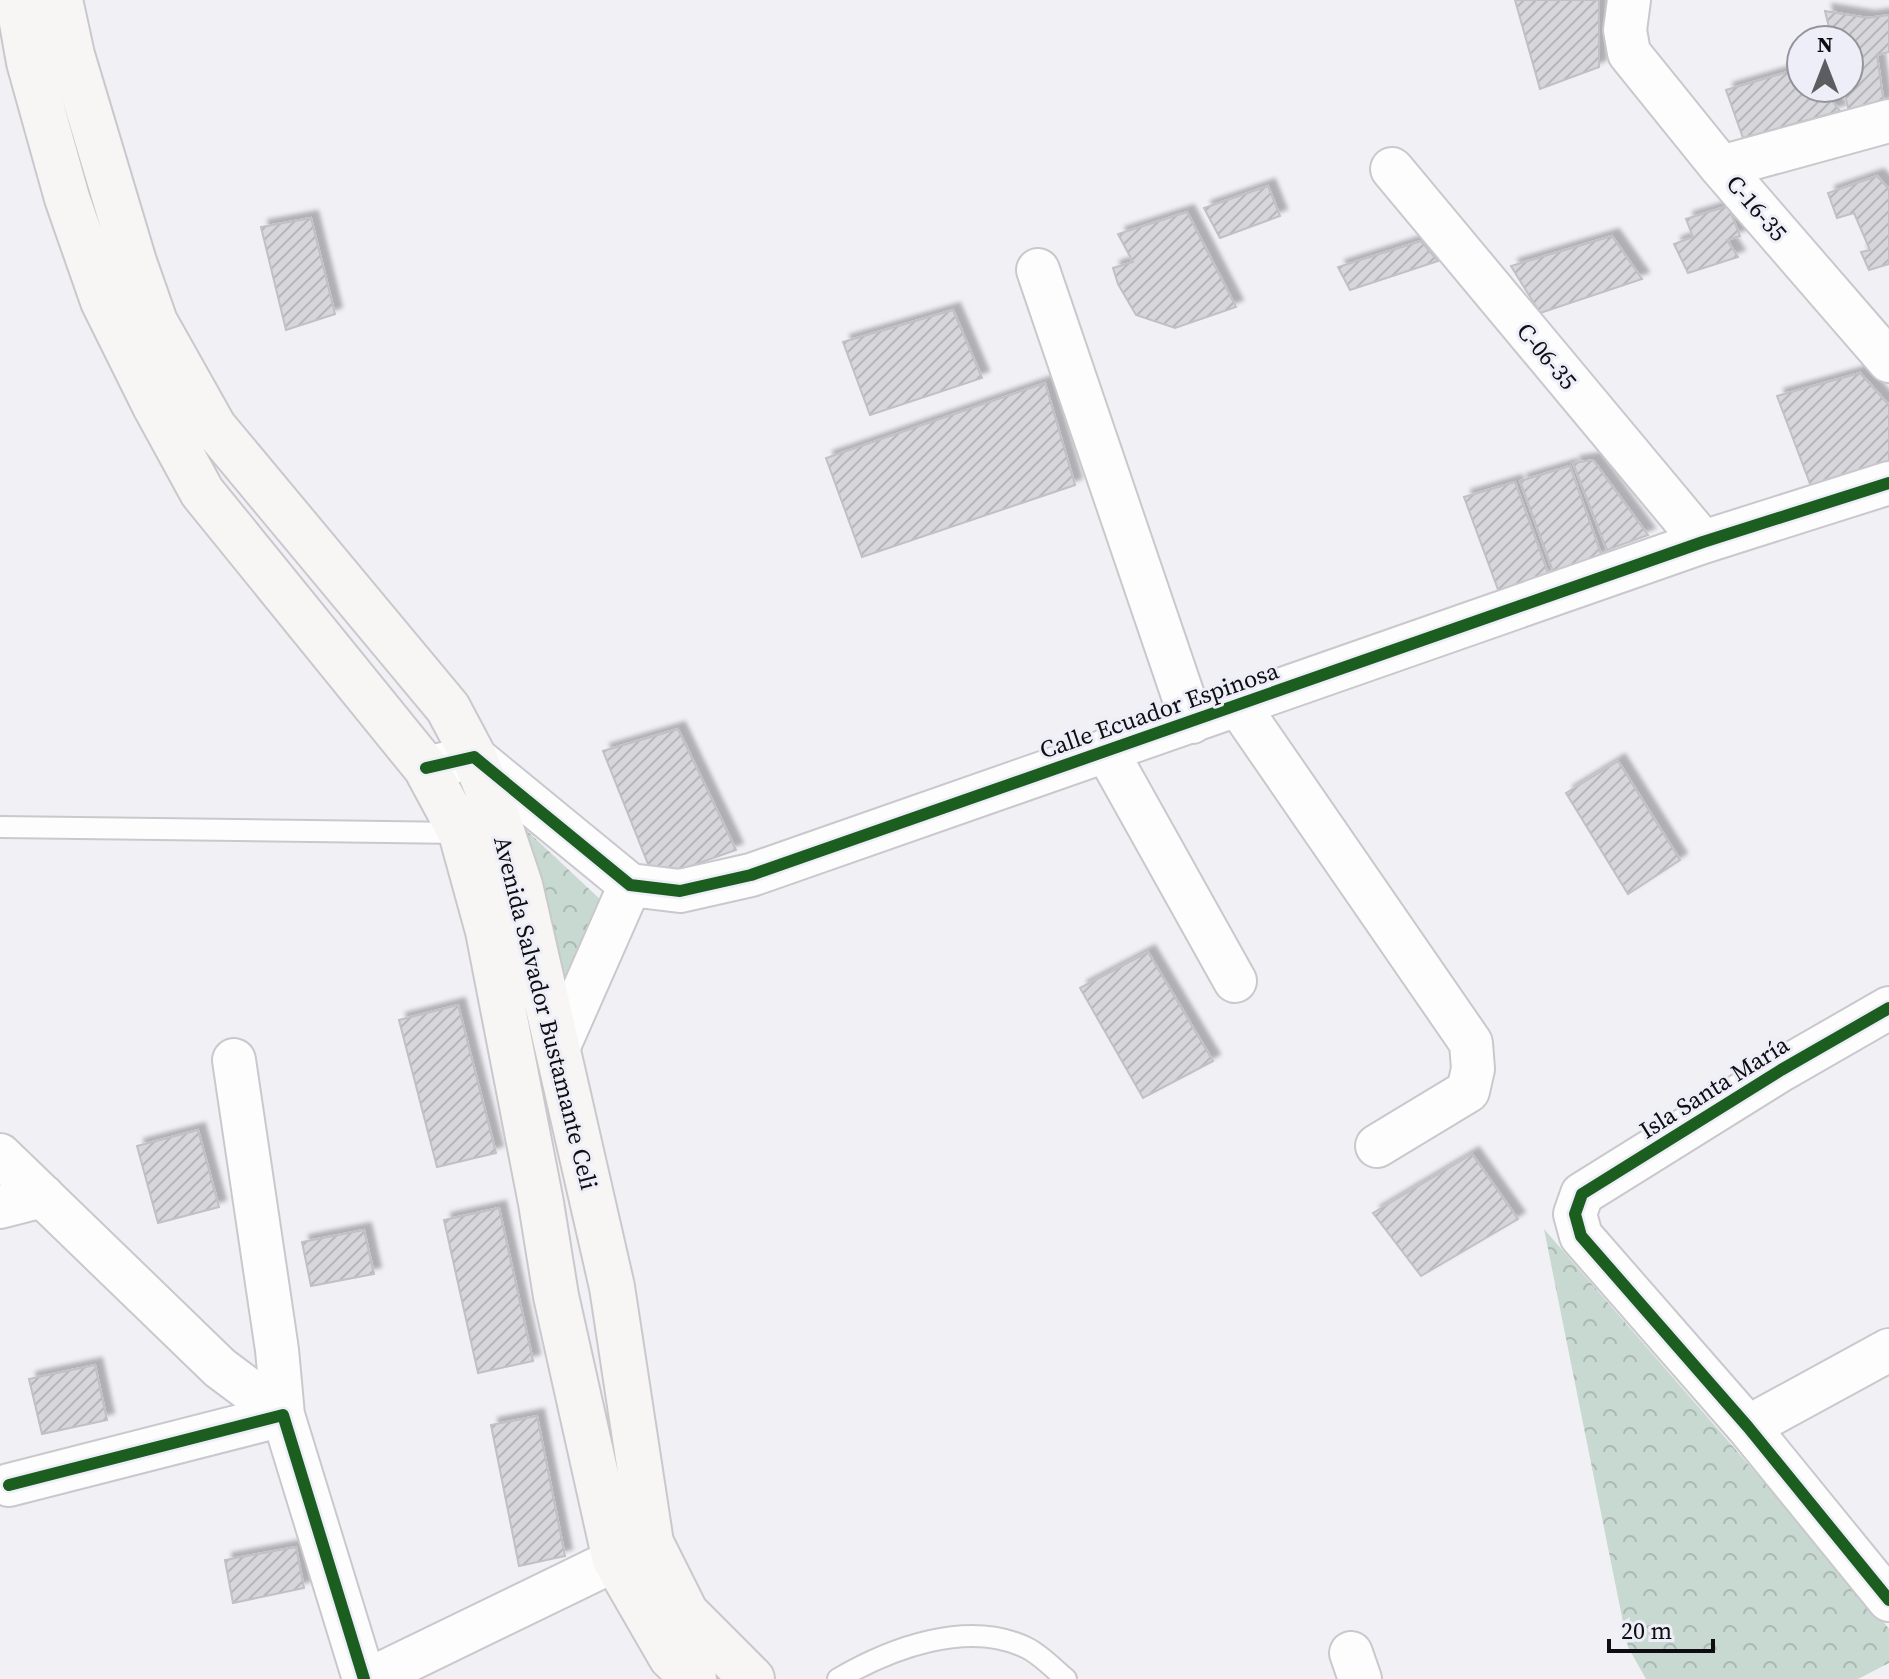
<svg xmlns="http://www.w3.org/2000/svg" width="1889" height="1679" font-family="'Source Serif 4',serif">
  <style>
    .forest { fill: url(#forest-crowns) }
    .building { fill: url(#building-hatch); stroke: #c1c0c5; stroke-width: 2; filter: url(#shadow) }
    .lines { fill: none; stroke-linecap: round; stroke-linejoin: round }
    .service-casing { stroke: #c9c9cd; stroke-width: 24 }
    .minor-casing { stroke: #c9c9cd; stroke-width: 46 }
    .secondary-casing { stroke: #c9c9cd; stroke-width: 48 }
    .service { stroke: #fdfdfe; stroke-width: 20 }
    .minor { stroke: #fdfdfe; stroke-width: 42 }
    .secondary { stroke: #f7f6f4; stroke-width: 44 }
    .cycleway-casing { stroke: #edeef8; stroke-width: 17 }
    .cycleway { stroke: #1b5e20; stroke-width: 12 }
    .labels { text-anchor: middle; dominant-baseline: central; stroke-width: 6; stroke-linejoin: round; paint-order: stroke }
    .street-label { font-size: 24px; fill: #0e0e12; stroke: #edeef8 }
  </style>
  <defs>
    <pattern id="forest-crowns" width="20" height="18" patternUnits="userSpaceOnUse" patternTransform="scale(2)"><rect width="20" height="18" fill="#c7d9d0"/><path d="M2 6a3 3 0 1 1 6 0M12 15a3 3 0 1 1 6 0" fill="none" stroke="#aab9b2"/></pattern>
    <pattern id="building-hatch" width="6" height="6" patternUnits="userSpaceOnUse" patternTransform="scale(2)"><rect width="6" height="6" fill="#d7d6db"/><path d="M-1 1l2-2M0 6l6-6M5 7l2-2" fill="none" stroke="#b7b6bb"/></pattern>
    <filter id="shadow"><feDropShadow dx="7" dy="-7" stdDeviation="2" flood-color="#0004"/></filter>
  </defs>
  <rect width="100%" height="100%" fill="#f0f0f5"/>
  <path class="forest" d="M524 828 602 901 563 1018 558 953 549 910Z
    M1544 1229 1874 1609 1889 1629V1663L1858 1679H1646L1628 1647Z"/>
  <path class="building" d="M1515 0H1599V67L1540 89Z
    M1825 11 1868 18 1889 15V52L1877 55 1884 104 1850 115 1843 88H1849V40H1832Z
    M1801 68V88H1822L1840 111 1743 138 1726 90Z
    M1877 176 1889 189V264L1869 270 1861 252 1870 250 1854 213 1837 218 1828 193Z
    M1268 186 1280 216 1220 238 1204 208Z
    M1728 206 1740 236 1727 240 1738 257 1688 273 1674 244 1693 237 1686 219Z
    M1187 212 1236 307 1175 328 1136 315 1118 284 1113 268 1133 262 1118 234Z
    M311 218 335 314 286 330 261 227Z
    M1612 236 1642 279 1540 313 1511 266Z
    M1421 241 1438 261 1350 290 1338 267Z
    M953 310 982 378 870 415 843 342Z
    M1860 373 1889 405V461L1812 489 1777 396Z
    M1045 383 1075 485 862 557 826 458Z
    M1593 460 1648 535 1607 550 1573 463Z
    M1570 466 1602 557 1554 574 1520 481Z
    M1515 482 1549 576 1500 595 1464 497Z
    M678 729 736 850 654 879 603 751Z
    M1618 761 1680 860 1628 894 1566 793Z
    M1148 952 1213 1061 1143 1098 1080 988Z
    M458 1005 496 1153 437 1167 399 1020Z
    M198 1130 219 1207 158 1223 137 1146Z
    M1472 1154 1518 1219 1421 1276 1373 1213Z
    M499 1208 533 1361 478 1373 444 1220Z
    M364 1230 374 1274 311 1286 302 1242Z
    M95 1365 107 1420 42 1434 29 1379Z
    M537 1416 565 1556 519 1566 491 1425Z
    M296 1547 304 1588 233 1603 225 1560Z"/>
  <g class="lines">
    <defs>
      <path id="service" d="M0 827 461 833
        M838 1679C891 1648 968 1619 1027 1648 1041 1655 1054 1669 1066 1679"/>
      <path id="minor" d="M1629 0 1625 30 1629 53 1721 167 1889 361
        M1721 167 1889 121
        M1392 169 1703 542
        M1038 270 1192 722
        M1238 705 1471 1043 1473 1069 1468 1091 1377 1146
        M1106 750 1235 981
        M426 768 474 757 630 885 680 891 751 875 1703 542 1889 483
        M1889 1008 1781 1070 1582 1194 1575 1214 1581 1236 1748 1427 1889 1600
        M559 1046 630 885
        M234 1060 277 1350 283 1415
        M0 1155 220 1368 283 1415
        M0 1207 43 1196
        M1748 1427 1889 1350
        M9 1485 283 1415 364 1679
        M1351 1653 1360 1679
        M370 1679 646 1545"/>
      <path id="secondary" d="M18 0 29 62 67 198 103 301 155 406 202 492 426 768 461 833 488 931 541 1203 556 1296 615 1560 671 1657 694 1679
        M60 0 72 55 134 262 155 322 214 427 448 708 474 757 490 796 520 885 612 1287 651 1543 686 1613 752 1679"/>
    </defs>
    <use href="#service" class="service-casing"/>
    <use href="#minor" class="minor-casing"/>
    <use href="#secondary" class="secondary-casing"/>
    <use href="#service" class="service"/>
    <use href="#minor" class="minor"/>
    <use href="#secondary" class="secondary"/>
    <defs>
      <path id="cycleway" d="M426 768 474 757 630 885 680 891 751 875 1703 542 1889 483
        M1889 1008 1781 1070 1582 1194 1575 1214 1581 1236 1748 1427 1889 1600
        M9 1485 283 1415 364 1679"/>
    </defs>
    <use href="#cycleway" class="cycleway-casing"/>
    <use href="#cycleway" class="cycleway"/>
  </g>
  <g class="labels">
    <g class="street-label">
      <text transform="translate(1757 208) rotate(49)">C-16-35</text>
      <text transform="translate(1547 356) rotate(50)">C-06-35</text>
      <text transform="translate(1159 710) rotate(-19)">Calle Ecuador Espinosa</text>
      <text transform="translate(546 1013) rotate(76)">Avenida Salvador Bustamante Celi</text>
      <text transform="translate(1714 1087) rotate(-32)">Isla Santa María</text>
    </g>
  </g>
  <g transform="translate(1825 64)"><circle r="38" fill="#edeef8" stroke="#94949c" stroke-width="2"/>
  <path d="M0-6L14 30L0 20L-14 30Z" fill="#5d5d61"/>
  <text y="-12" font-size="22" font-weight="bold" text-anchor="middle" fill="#0e0e12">N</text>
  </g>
  <path d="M1609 1639v12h104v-12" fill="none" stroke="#0e0e12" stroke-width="4"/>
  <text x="1621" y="1639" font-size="24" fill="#0e0e12" stroke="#edeef8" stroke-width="6" paint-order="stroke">20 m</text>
</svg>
